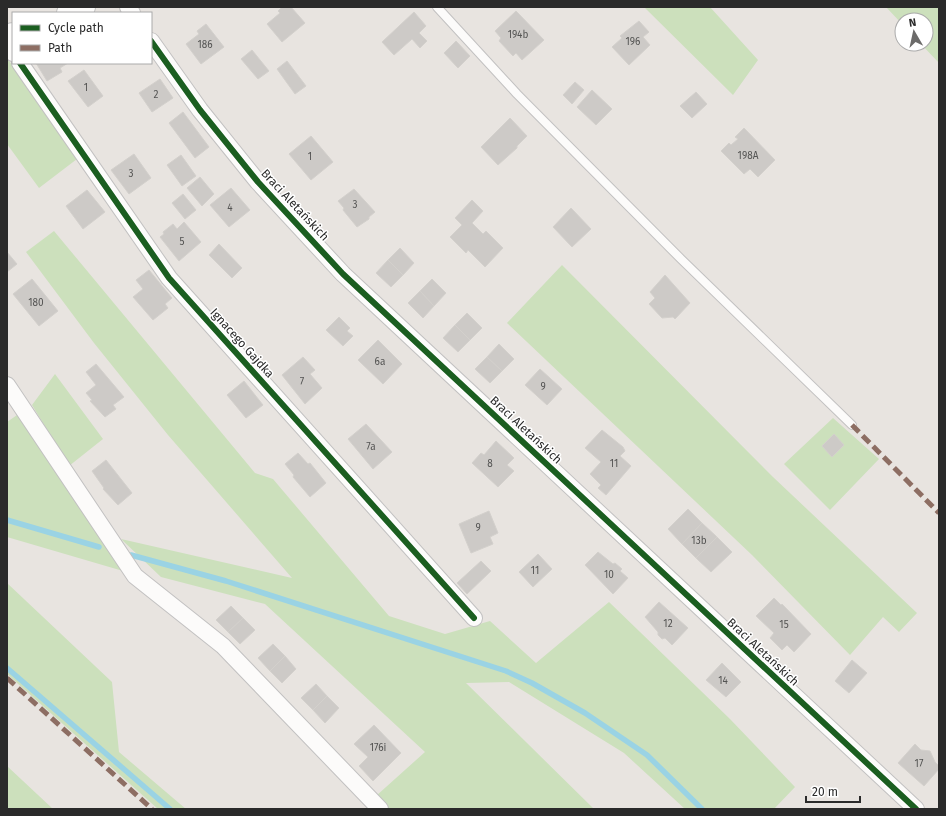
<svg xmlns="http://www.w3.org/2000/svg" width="946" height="816" font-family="'Fira Sans',sans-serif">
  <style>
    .green { fill: #cce0bc }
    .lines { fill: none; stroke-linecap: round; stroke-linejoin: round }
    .stream { stroke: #9ad3e4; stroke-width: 5.5 }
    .building { fill: #cdcac7; stroke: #d3d0cc }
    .lane-casing { stroke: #c2c1c1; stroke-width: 10 }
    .street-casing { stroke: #c2c1c1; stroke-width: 18 }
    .secondary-casing { stroke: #c2c1c1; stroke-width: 24 }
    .lane { stroke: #fcfbfa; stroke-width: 8 }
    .street { stroke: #fcfbfa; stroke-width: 16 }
    .secondary { stroke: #fcfbfa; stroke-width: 22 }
    .quiet { stroke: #8d6e63; stroke-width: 5; stroke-dasharray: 10 5; stroke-linecap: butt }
    .cycleway-casing { stroke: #fff; stroke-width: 8 }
    .cycleway { stroke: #1b5e20; stroke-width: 6 }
    .labels { text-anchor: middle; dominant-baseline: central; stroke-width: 3; stroke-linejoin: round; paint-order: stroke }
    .number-label { font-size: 10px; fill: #545453 }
    .street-label { font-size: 12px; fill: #2a2a2a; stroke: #fff }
  </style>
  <rect width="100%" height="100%" fill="#e8e4e0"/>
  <path class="green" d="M644 7H710L758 60 733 95Z
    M886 7H939V63L921 44H926V20H902V24Z
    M7 58 77 159 39 188 7 144Z
    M54 231 255 473 273 479 389 616 445 634 490 621 536 663 609 602 730 719 795 787 774 809H685L624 753 509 682 466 683 594 809H389L376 796 425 752 265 604 161 577 121 539 292 578 168 435 94 343 26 252Z
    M562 265 773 477 917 613 899 632 883 617 850 655 752 555 507 323Z
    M55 374 103 439 69 466 32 405Z
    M20 413 123 571 7 537V422Z
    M833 418 879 459 830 510 784 464Z
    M7 583 112 682 119 752 186 809H158L7 674Z
    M7 766 53 809H7Z"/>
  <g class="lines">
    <path class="stream" d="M7 520 99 547
      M131 555 226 581 506 671 532 683 585 713 647 755 702 809
      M7 668 170 809"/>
  </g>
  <path class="building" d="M282 7H291L305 23 282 42 267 24 280 13 278 11Z
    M516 11 544 40 522 60 516 53 513 56 499 41 501 38 495 31Z
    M414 12 426 26 419 33 427 41 420 48 412 39 394 55 382 42Z
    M639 21 649 32 643 37 650 45 629 65 612 47 622 38 620 36Z
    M206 24 224 47 201 64 186 44 199 34 197 31Z
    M456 41 470 56 458 68 444 53Z
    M252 50 269 71 258 79 241 59Z
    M287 61 306 86 295 94 277 69Z
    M36 63H68L60 68 62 72 47 81Z
    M84 70 103 96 88 107 68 81Z
    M160 79 173 98 152 112 139 93Z
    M575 82 584 90 572 104 563 95Z
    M592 90 612 109 596 125 577 107Z
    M696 92 707 104 692 118 680 106Z
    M183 112 209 147 195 158 169 123Z
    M510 118 527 136 517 146V148L498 165 481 147Z
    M744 128 775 160 758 177 750 169 744 174 721 151 729 143 731 145 738 139 735 137Z
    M311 136 333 162 311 180 289 154Z
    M134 154 151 178 129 194 111 170Z
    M181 155 196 176 182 186 167 165Z
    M200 177 214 194 202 206 187 188Z
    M231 188 250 210 229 227 210 205Z
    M354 189 375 212 369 217V219L357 227 343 210 344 208 338 201Z
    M87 190 105 212 83 229 66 206Z
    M183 194 196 210 185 219 172 203Z
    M472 200 483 211 472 223 483 234 486 231 503 248 485 267 468 250 466 253 450 237 462 225 455 218Z
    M571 208 591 229 572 247 553 227Z
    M184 222 201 242 179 261 160 237 164 234 163 232 173 224 177 229Z
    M219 244 242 268 232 278 209 255Z
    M400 248 414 263 403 275 388 260Z
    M7 252 17 264 7 272Z
    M388 260 403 275 391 287 376 273Z
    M149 270 172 298 165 304 168 308 153 320 133 297 143 289 136 280Z
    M665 275 690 303 675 319 673 317 662 318 649 304 655 298 650 292Z
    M32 279 58 311 39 326 13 294Z
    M432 279 446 293 434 306 420 291Z
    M420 291 434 306 423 318 408 303Z
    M467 313 482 328 470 340 455 325Z
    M339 317 350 328 347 331 353 336 343 346 326 330Z
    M455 325 470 340 458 352 443 338Z
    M378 340 402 364 383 384 358 360Z
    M499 344 514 359 502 371 487 357Z
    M303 357 315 370 310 374 322 388 305 404 282 375Z
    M487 357 502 371 490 383 475 369Z
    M96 364 124 397 113 405 116 409 105 417 90 401 92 400 86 393 96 385 86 372Z
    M540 369 562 389 547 405 525 385Z
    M244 381 263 405 246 418 227 395Z
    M366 424 392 452 373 469 348 439Z
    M602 430 623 447 625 451 620 456 631 466 606 495 598 488 601 485 590 474 601 462 585 448Z
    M834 434 844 445 832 457 822 446Z
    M496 441 514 458 507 465 514 471 498 487 472 463 481 453 484 455Z
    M298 453 308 464 310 463 326 483 310 497 293 477 294 475 285 464Z
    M106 460 132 493 118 505 103 489 104 488 92 471Z
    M688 509 702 523 682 544 668 529Z
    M489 511 498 533 490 537 493 544 471 553 459 524Z
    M702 523 717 537 696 558 682 544Z
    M717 537 732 552 711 572 696 558Z
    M598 552 613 564 615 563 622 569 620 571 628 578 613 594 585 565Z
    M538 554 552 569 533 587 519 572Z
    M481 561 491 571 467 594 457 583Z
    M774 598 781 605 782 604 811 634 794 652 787 645 782 650 770 638 774 633 756 616Z
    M659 602 688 628 672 645 665 638 662 639 658 635V632L645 617Z
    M231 606 243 618 228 632 216 620Z
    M243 618 255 630 240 644 228 632Z
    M273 644 285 656 270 671 258 658Z
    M285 656 296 669 282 683 270 671Z
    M852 660 867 673 849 693 835 681Z
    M722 663 741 682 726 697 706 680Z
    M316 684 327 696 313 710 301 698Z
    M327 696 339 708 325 723 313 710Z
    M374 725 401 753 373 781 359 766 368 757 354 744Z
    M915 744 921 750 930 751 935 762 939 766V769L924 786 898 763Z"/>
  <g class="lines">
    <defs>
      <path id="lane" d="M437 7 517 94 681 259 852 425"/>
      <path id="street" d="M128 7 132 13
        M151 41 200 110 258 182 343 274 916 809
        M7 45 13 53
        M20 63 169 278 474 618
        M7 385 135 576 223 646 380 809"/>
      <path id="secondary" d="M68 13 84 7
        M7 36 13 34"/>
    </defs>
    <use href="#lane" class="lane-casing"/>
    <use href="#street" class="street-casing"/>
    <use href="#secondary" class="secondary-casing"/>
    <use href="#lane" class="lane"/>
    <use href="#street" class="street"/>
    <use href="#secondary" class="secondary"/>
    <path class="quiet" d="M852 425 939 513
      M7 678 152 809"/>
    <defs>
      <path id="cycleway" d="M151 41 200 110 258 182 343 274 916 809
        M20 63 169 278 474 618"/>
    </defs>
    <use href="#cycleway" class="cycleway-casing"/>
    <use href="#cycleway" class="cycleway"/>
  </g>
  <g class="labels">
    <g class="number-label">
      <text x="518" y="35">194b</text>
      <text x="633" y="42">196</text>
      <text x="205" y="45">186</text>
      <text x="86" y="88">1</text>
      <text x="156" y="95">2</text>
      <text x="748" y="156">198A</text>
      <text x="310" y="157">1</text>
      <text x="131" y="174">3</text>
      <text x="355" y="205">3</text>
      <text x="230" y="208">4</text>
      <text x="182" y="242">5</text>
      <text x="36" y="303">180</text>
      <text x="380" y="362">6a</text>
      <text x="302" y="382">7</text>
      <text x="543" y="387">9</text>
      <text x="371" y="447">7a</text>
      <text x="490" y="464">8</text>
      <text x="614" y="464">11</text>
      <text x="478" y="528">9</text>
      <text x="699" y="541">13b</text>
      <text x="535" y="571">11</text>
      <text x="609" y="575">10</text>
      <text x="668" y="624">12</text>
      <text x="784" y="625">15</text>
      <text x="723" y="681">14</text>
      <text x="378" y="748">176i</text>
      <text x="919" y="764">17</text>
    </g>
    <g class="street-label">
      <text transform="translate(295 205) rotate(47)">Braci Aletańskich</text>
      <text transform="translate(242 343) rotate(48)">Ignacego Gajdka</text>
      <text transform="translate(526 430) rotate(43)">Braci Aletańskich</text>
      <text transform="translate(763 652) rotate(43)">Braci Aletańskich</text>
    </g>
  </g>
  <rect width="946" height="816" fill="none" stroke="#2a2a2a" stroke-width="16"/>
  <rect x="12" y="12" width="140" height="52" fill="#ffffff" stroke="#aaaaaa"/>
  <rect x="20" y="25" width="20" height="6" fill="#1b5e20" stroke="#aaaaaa"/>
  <text x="48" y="32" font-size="12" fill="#2a2a2a">Cycle path</text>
  <rect x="20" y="45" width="20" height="6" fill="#8d6e63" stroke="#aaaaaa"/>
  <text x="48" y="52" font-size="12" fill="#2a2a2a">Path</text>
  <g transform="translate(914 32) rotate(351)"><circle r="19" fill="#ffffff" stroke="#aaaaaa"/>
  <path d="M0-3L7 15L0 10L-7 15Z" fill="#6c6b6a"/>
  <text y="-6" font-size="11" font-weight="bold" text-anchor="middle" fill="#2a2a2a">N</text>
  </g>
  <path d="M806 796v6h54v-6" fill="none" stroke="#2a2a2a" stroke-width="2"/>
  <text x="812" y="796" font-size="12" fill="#2a2a2a" stroke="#ffffff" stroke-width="3" paint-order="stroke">20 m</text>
</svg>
